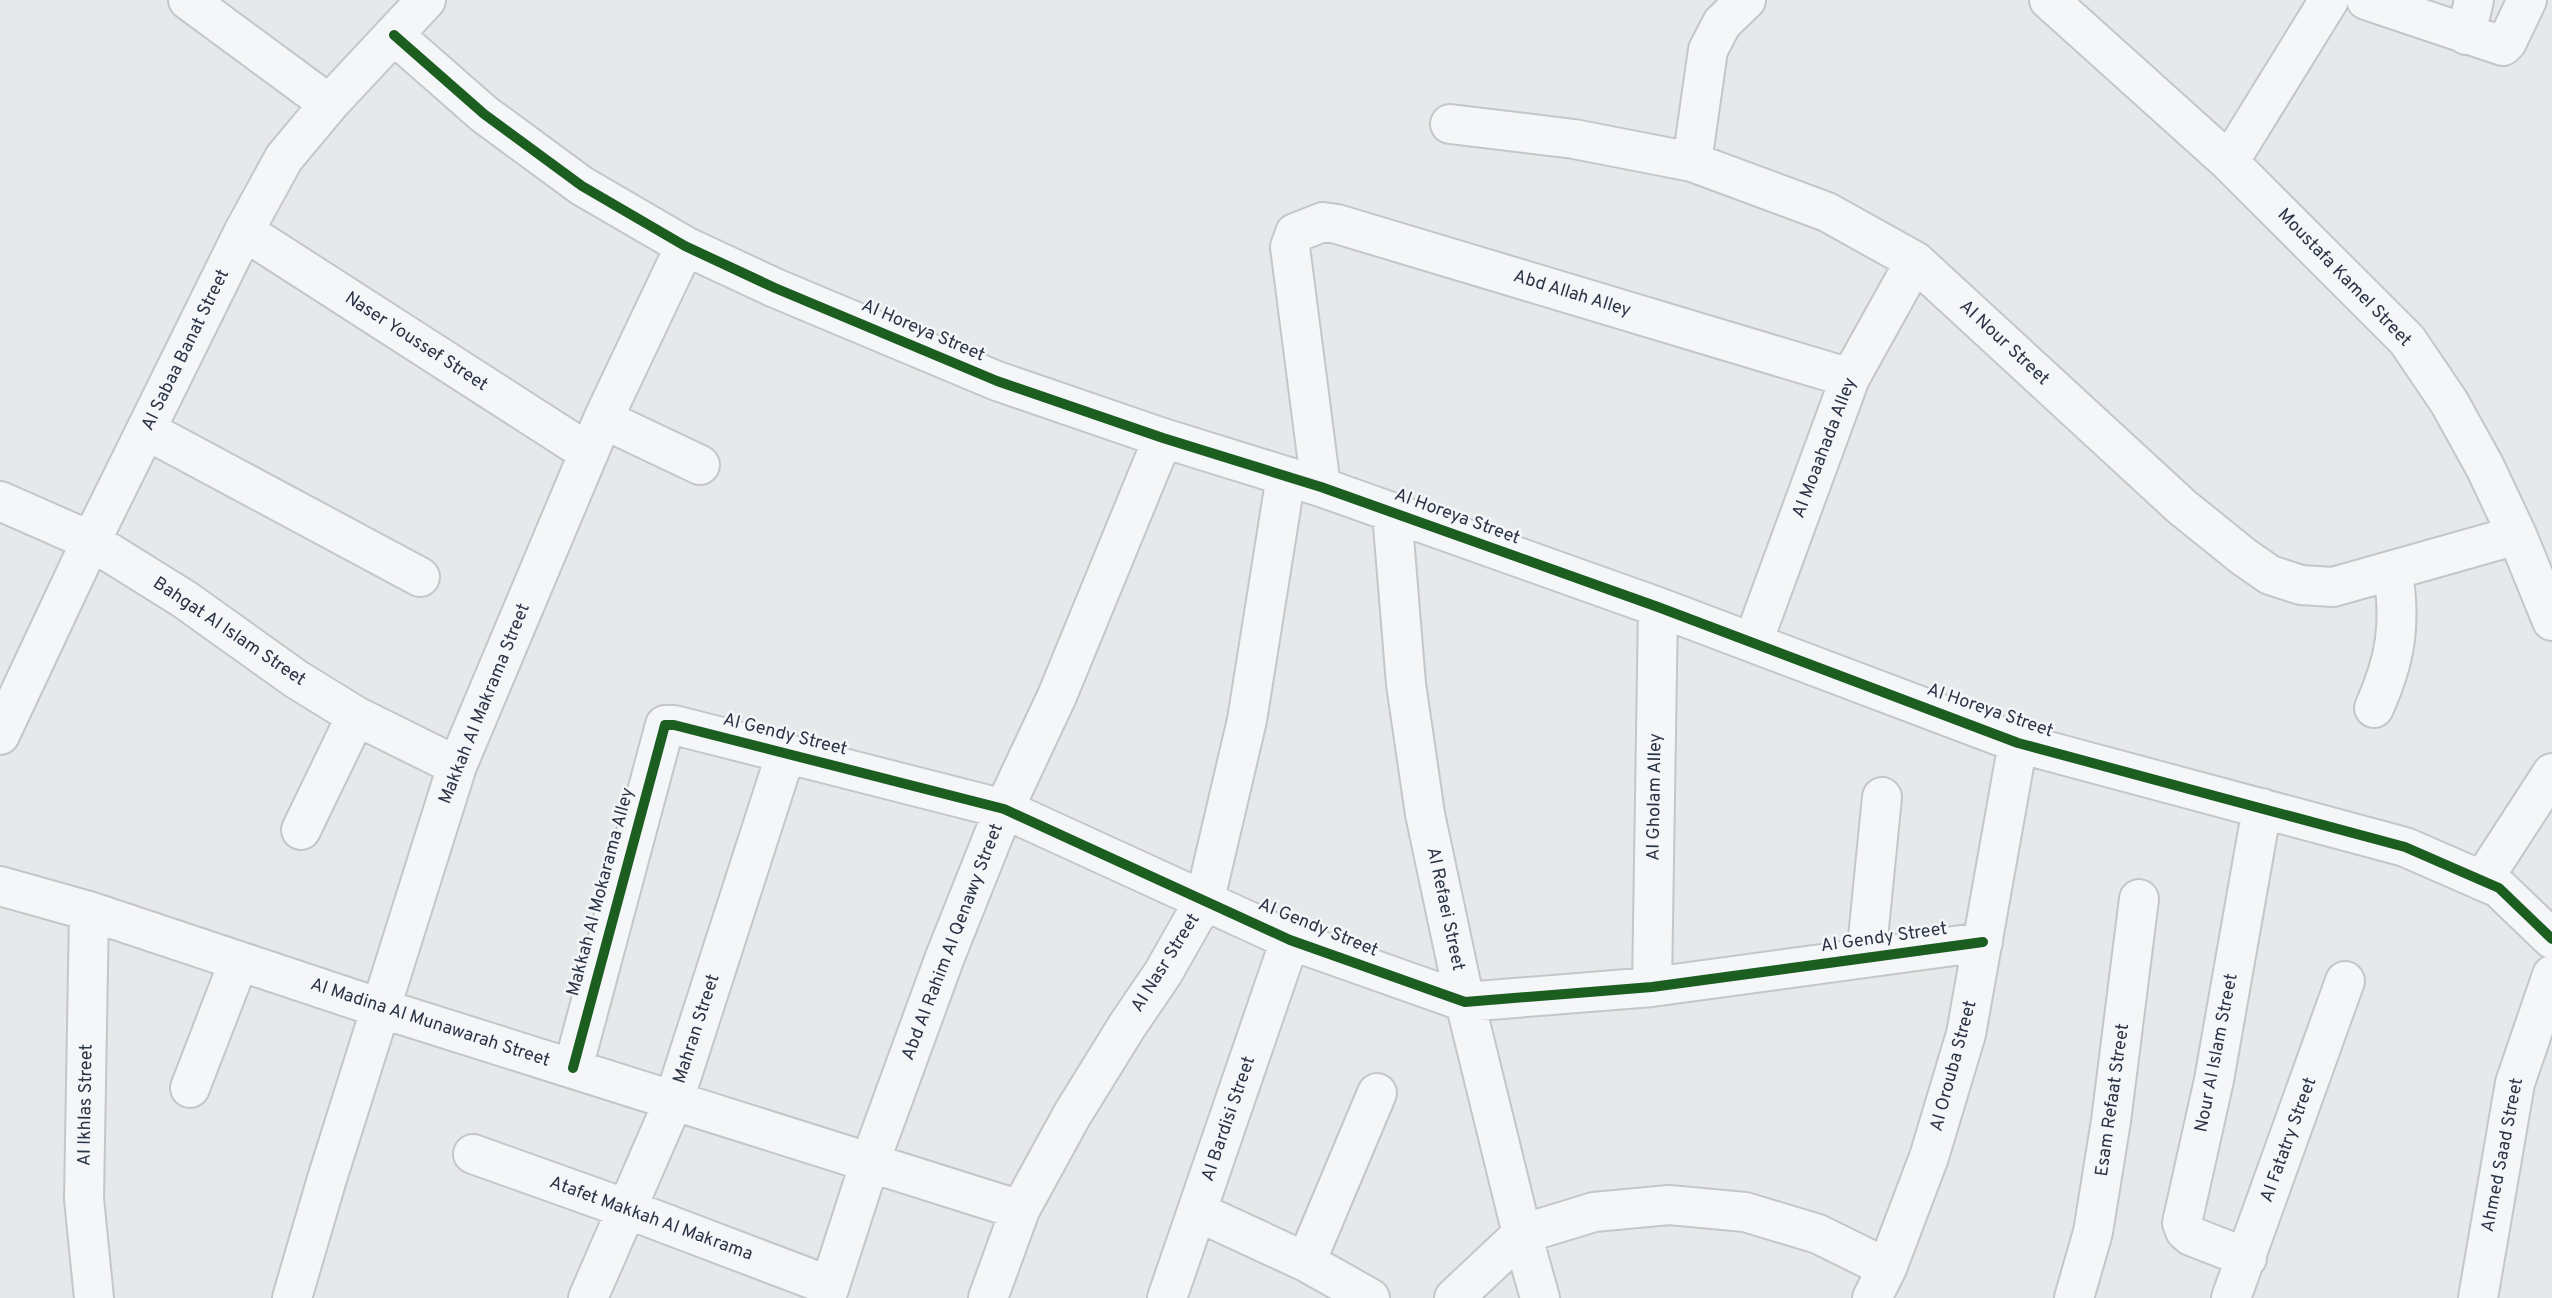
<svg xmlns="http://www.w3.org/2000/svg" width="2552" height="1298" font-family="Overpass,sans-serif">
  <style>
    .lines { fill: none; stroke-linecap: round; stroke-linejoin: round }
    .minor-casing { stroke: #c4c6c8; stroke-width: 42 }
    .minor { stroke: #f5f6f7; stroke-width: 38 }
    .cycleway-casing { stroke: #f4f6f9; stroke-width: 15 }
    .cycleway { stroke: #1b5e20; stroke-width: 10 }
    .labels { text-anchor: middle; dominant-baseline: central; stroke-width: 5; stroke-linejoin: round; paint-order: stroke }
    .street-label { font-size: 18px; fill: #2b3445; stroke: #f4f6f9 }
  </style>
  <rect width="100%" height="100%" fill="#e6e8ea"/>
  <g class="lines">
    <defs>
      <path id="minor" d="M188 0 329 104
        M2049 0 2229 162 2407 340 2449 402 2485 467 2517 535 2552 621
        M2366 0 2503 46 2507 42 2527 0
        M394 35 484 114 582 186 685 246 775 288 997 381 1163 438 1321 487 1658 607 2018 743 2405 847 2499 888 2552 939
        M2466 35 2474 0
        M1450 124 1574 139 1692 162 1827 212 1915 261 2182 507 2244 557 2270 575 2301 585 2333 587 2517 535
        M1692 162 1708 50 1722 23 1746 0
        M2229 162 2329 0
        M244 231 589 453
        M603 419 700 465
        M146 430 420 577
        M1321 487 1290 247 1295 233 1323 222 1337 224 1850 378
        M0 501 91 541 184 599 296 679 356 716 457 766
        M1392 513 1406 684 1425 814 1465 1002 1522 1234 1540 1298
        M1753 642 1850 378 1915 261
        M2374 708C2396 659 2401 624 2393 572
        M0 735 91 541 244 231 284 158 329 104 426 0
        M301 830 356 716
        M2482 881 2552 773
        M0 886 89 911 380 1008 1020 1210
        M89 911 84 1199 94 1298
        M1866 958 1882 797
        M1652 987 1658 607
        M573 1068 665 725H674L1004 809 1290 940 1465 1002 1652 987 1983 942
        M190 1088 239 961
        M473 1154 627 1209 830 1286
        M1198 1212 1306 1262 1370 1298
        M2247 1258 2191 1236 2185 1231 2182 1223 2214 1080 2262 808
        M1306 1262 1377 1093
        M292 1298 326 1182 457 766 603 419 685 246
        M588 1298 674 1100 786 753
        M826 1298 870 1162 945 957 1004 809 1057 696 1163 438
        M988 1298 1020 1210 1072 1115 1127 1026 1163 973 1205 899 1247 720 1286 476
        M1167 1298 1290 940
        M1454 1298 1522 1234 1594 1212 1669 1205 1745 1212 1818 1234 1887 1268
        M1872 1298 1887 1268 1929 1157 1966 1034 2018 743
        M2074 1298 2093 1232 2111 1121 2139 899
        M2231 1298 2345 981
        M2478 1298 2515 1083 2552 975"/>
    </defs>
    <use href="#minor" class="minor-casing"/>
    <use href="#minor" class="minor"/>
    <defs>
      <path id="cycleway" d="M394 35 484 114 582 186 685 246 775 288 997 381 1163 438 1321 487 1658 607 2018 743 2405 847 2499 888 2552 939
        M573 1068 665 725H674L1004 809 1290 940 1465 1002 1652 987 1983 942"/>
    </defs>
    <use href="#cycleway" class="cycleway-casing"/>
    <use href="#cycleway" class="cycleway"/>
  </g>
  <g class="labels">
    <g class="street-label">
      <text transform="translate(2344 278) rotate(46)">Moustafa Kamel Street</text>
      <text transform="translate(1572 294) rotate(17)">Abd Allah Alley</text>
      <text transform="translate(923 331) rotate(23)">Al Horeya Street</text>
      <text transform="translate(416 342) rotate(33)">Naser Youssef Street</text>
      <text transform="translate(2004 343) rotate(43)">Al Nour Street</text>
      <text transform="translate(186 350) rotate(-64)">Al Sabaa Banat Street</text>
      <text transform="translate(1825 448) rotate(-69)">Al Moaahada Alley</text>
      <text transform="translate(1457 517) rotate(20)">Al Horeya Street</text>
      <text transform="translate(229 632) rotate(34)">Bahgat Al Islam Street</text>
      <text transform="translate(485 704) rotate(-68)">Makkah Al Makrama Street</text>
      <text transform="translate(1990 711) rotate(19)">Al Horeya Street</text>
      <text transform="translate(785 735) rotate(14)">Al Gendy Street</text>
      <text transform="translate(1655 797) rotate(-89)">Al Gholam Alley</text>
      <text transform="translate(601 892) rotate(-75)">Makkah Al Mokarama Alley</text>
      <text transform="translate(1445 909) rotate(78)">Al Refaei Street</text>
      <text transform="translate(1318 928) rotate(22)">Al Gendy Street</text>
      <text transform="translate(1884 938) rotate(-8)">Al Gendy Street</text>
      <text transform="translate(953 942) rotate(-69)">Abd Al Rahim Al Qenawy Street</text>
      <text transform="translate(1166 963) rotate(-58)">Al Nasr Street</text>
      <text transform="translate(430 1023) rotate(18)">Al Madina Al Munawarah Street</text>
      <text transform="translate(697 1029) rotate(-72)">Mahran Street</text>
      <text transform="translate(2217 1053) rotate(-79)">Nour Al Islam Street</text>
      <text transform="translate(1954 1066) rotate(-75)">Al Orouba Street</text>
      <text transform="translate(2113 1100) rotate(-82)">Esam Refaat Street</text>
      <text transform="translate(86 1105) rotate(-89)">Al Ikhlas Street</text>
      <text transform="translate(1229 1119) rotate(-71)">Al Bardisi Street</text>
      <text transform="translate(2289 1140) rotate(-70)">Al Fatatry Street</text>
      <text transform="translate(2503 1155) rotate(-79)">Ahmed Saad Street</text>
      <text transform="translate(651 1219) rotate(20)">Atafet Makkah Al Makrama</text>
    </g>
  </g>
</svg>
